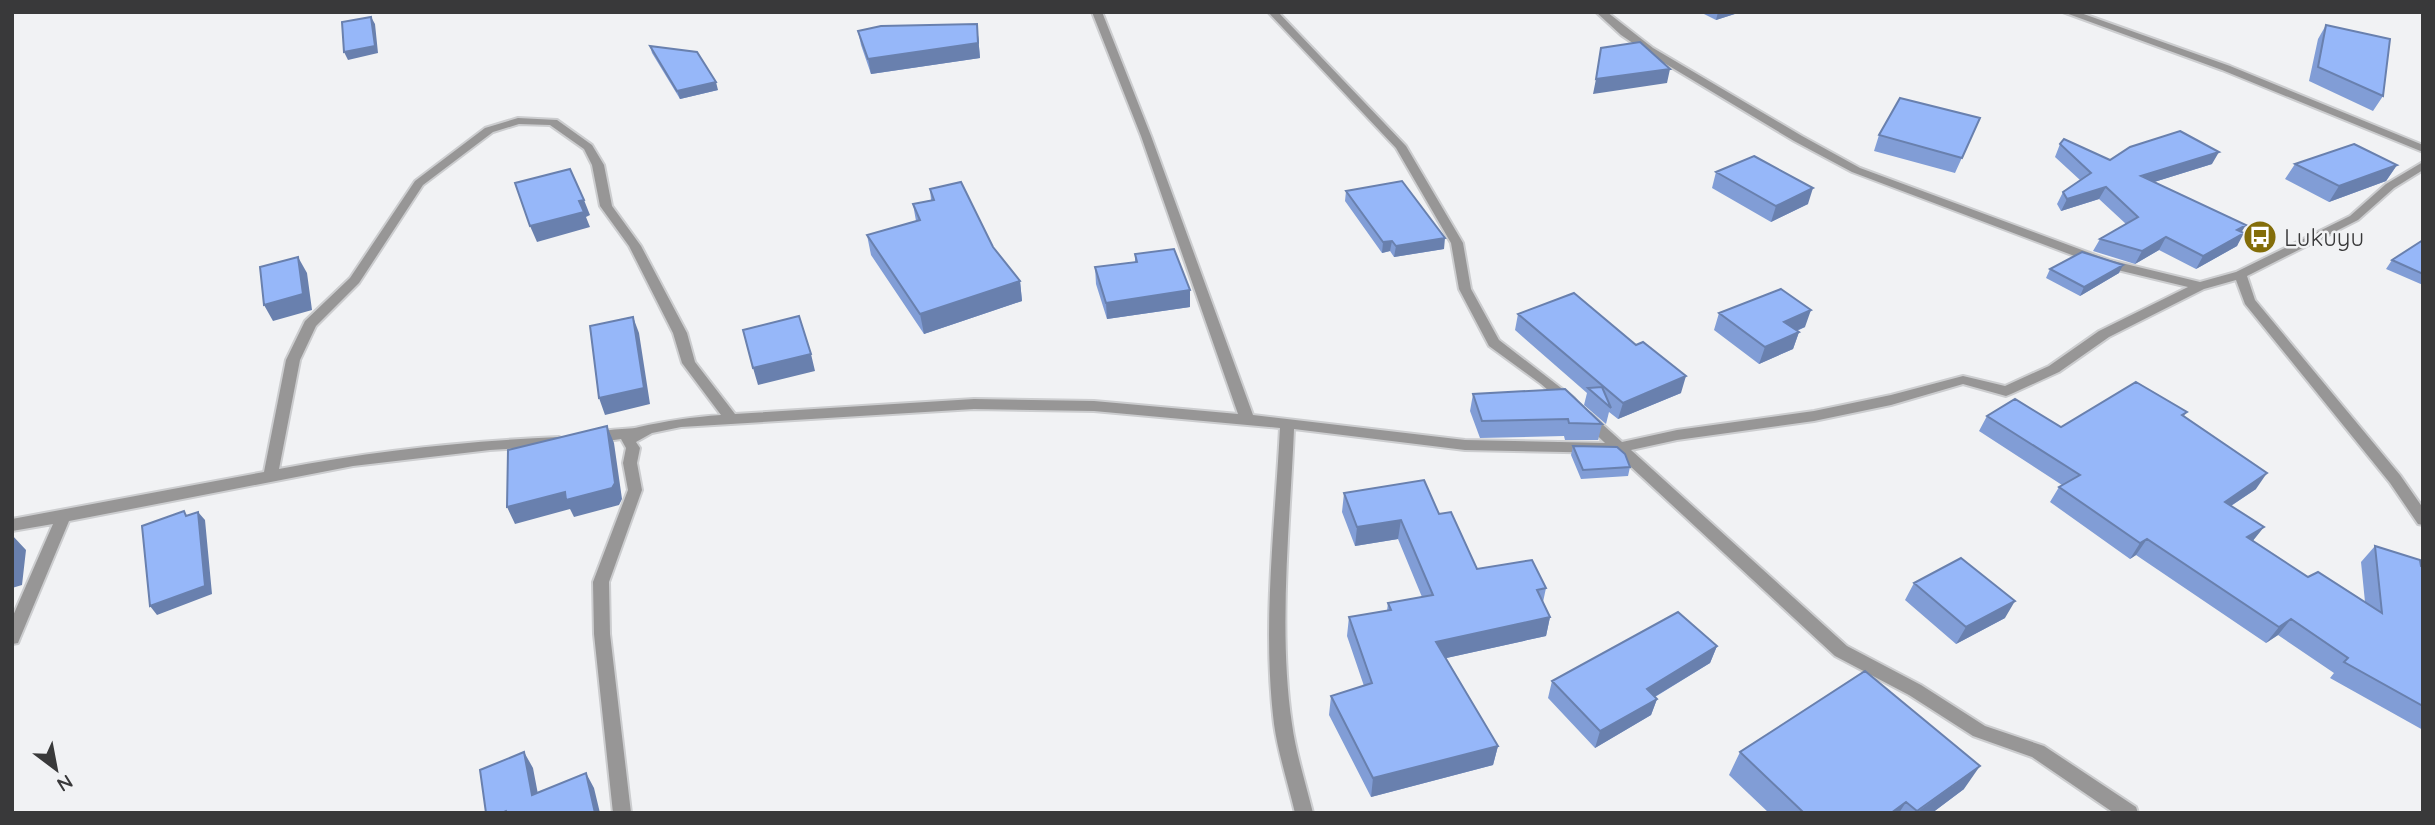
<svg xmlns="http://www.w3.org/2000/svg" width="2435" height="825" font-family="Quicksand,sans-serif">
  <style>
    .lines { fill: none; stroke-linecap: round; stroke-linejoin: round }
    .minor-casing { stroke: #cccdcf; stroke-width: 4 }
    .minor { fill: #979696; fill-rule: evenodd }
    .wall { fill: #819dd6 }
    .shaded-wall { fill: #6980ae }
    .building { fill: #96b7f9; stroke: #6980ae; stroke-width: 2 }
    .labels { text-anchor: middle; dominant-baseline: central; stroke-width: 5; stroke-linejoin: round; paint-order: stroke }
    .poi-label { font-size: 24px; fill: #39393a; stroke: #f1f2f4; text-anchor: start }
  </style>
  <rect width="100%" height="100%" fill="#f1f2f4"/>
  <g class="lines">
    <defs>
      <path id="minor" d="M1092 12H1102L1151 136 1253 415 1465 440 1605 443 1581 420 1579 417 1586 412 1591 414 1622 442 1677 430 1814 411 1891 395 1963 376 2005 386 2049 366 2099 331 2188 287 2101 266 1852 172 1794 141 1646 52 1621 35 1596 12H1607L1653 48 1802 136 1860 168 2109 260 2200 282 2236 272 2350 216 2386 184 2423 162V170L2394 188 2358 220 2247 276 2255 300 2400 475 2423 508V525L2418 524 2390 483 2245 304 2236 280 2204 289 2109 337 2059 372 2011 394 2006 396 1963 384 1891 405 1814 421 1677 440 1631 450 1847 646 1921 685 1985 726 2044 746 2136 807 2138 813H2114L2032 757 1973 736 1909 695 1835 656 1616 453 1465 450 1294 429C1290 524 1278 630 1292 724 1296 754 1306 784 1313 813H1295C1288 783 1278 753 1274 724 1262 626 1275 525 1280 428L1094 411 974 409 681 427 652 433 636 442 640 448 637 463 642 490 609 582 610 634 631 813H613L594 634 593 582 628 490 623 463 626 448 621 439 593 443 586 438C596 427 624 431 639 427 666 421 692 417 721 415L682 363 673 333 629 246 600 206 592 165 584 149 550 125 519 124 493 132 423 185 359 283 316 326 300 360 279 469C372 451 465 441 559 437L564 439 566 442 564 445 490 450 353 466 69 521 20 638 18 643 12 644V618L53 524 12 531V519L264 472 286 360 305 321 350 278 415 181 485 128 518 118 557 120 592 145 604 165 612 206 641 246 687 333 695 362 735 414 974 399 1094 401 1238 414 1141 136Z
        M1268 12H1278L1406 146 1463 243 1471 289 1499 340 1574 398 1576 401 1574 404H1564L1541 384 1489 346 1459 289 1451 243 1396 148Z
        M2063 12H2078L2230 66 2423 145V152L2222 70Z"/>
    </defs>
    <use href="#minor" class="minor-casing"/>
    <use href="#minor" class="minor"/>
  </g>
  <path class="wall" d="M1700 12H1741L1716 20Z
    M977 24 980 58 871 74 861 45 858 31Z
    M2326 25 2383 96 2373 111 2309 81 2318 39Z
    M650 46 718 90 680 99 652 53Z
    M1980 118 1955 173 1874 151 1879 135Z
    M2060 144 2110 160 2212 164 2154 182 2242 232 2237 246 2196 269 2159 250 2135 264 2093 251 2100 239 2126 224 2099 199 2061 211 2057 204 2063 192 2080 180 2055 157Z
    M2295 164 2397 165 2386 181 2329 202 2285 179Z
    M1716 172 1808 204 1771 222 1712 188Z
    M930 189 993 247 1020 281 1022 301 924 334 871 255 867 235 916 221 913 204 931 200Z
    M1346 191 1444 249 1394 257 1390 251 1382 253 1345 201Z
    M2423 240V285L2386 269 2392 260Z
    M1135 254 1190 307 1107 319 1096 284 1095 267 1135 262Z
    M2050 269 2119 273 2080 296 2046 278Z
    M1719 313 1805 327 1797 331 1799 332 1793 349 1759 364 1714 330Z
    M1518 314 1681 393 1618 419 1609 412 1606 424 1584 405 1587 393 1515 330Z
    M1473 394 1602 424 1598 440H1565L1564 436 1480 438 1470 411Z
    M2187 412 2184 416 2256 489 2231 506 2253 541 2308 577 2365 602 2361 562 2375 546 2423 567V730L2330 678 2334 673 2278 635 2266 643 2136 555 2130 559 2050 502 2059 487 2062 485 1979 431 1987 416 2061 427Z
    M1573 446 1630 467 1628 476 1581 479 1571 455Z
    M1344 493 1439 514 1477 569 1546 588 1543 602 1550 617 1546 636 1446 658 1498 746 1493 765 1371 797 1329 715 1331 696 1364 686 1347 636 1349 617 1387 611 1388 603 1422 597 1398 539 1355 546 1342 512Z
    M1914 583 2005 618 1956 644 1905 600Z
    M1717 646 1710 663 1655 697 1657 699 1651 715 1595 748 1548 698 1552 681Z
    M1740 752 1964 789 1932 813H1769L1729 775Z"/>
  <path class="shaded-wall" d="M1718 12H1741L1716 20Z
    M371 17 375 24 378 53 348 60 344 52Z
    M977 24 980 58 871 74 868 59Z
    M1670 69 1667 83 1593 94 1596 79Z
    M716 82 718 90 680 99 677 91Z
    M2219 152 2212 164 2135 188 2141 176Z
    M2397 165 2386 181 2329 202 2339 186Z
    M2106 187 2099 199 2061 211 2067 199Z
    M1813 188 1808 204 1771 222 1776 206Z
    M584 200 590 215 586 217 590 227 537 242 530 226 579 201Z
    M2246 225 2239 236 2244 233 2237 246 2196 269 2203 256 2237 230Z
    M2166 237 2159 250 2135 264 2142 251Z
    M1445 238 1444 249 1394 257 1396 246Z
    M1392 241 1390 251 1382 253 1383 242Z
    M298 257 307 273 312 310 273 321 264 305Z
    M2123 265 2119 273 2080 296 2084 287Z
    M1020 281 1022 301 924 334 920 314Z
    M1190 290V307L1107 319 1106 303Z
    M1811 310 1805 327 1778 338 1784 322Z
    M633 317 639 333 650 404 605 415 599 398Z
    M1799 332 1793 349 1759 364 1765 347Z
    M811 354 815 371 758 385 753 368Z
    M1686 376 1681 393 1618 419 1623 403Z
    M607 426 614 443 622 499 619 505 574 517 570 509 515 524 507 507 565 492Z
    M2267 473 2256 489 2214 517 2225 502Z
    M198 512 205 520 212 594 157 615 150 606Z
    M1401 520 1398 539 1355 546 1357 527Z
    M2264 527 2252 542 2247 537Z
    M12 535 26 550 22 585 12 588Z
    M2147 539 2136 555 2130 559 2140 543Z
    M2015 601 2005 618 1956 644 1966 627Z
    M1550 617 1546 636 1433 661 1436 642Z
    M2291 619 2278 635 2266 643 2279 627Z
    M1717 646 1710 663 1641 705 1647 689Z
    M1657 699 1651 715 1595 748 1600 731Z
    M1498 746 1493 765 1371 797 1373 778Z
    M524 752 533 768 541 810 532 795Z
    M1980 766 1964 789 1932 813H1916Z
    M586 773 594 788 600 813H595Z
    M1906 802 1899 813H1891Z"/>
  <path class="building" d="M371 17 375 46 344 52 342 22Z
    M977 24 978 43 868 59 858 31 881 26Z
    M2326 25 2390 39 2383 96 2318 67Z
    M1640 42 1670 69 1596 79 1601 48Z
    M650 46 697 52 716 82 677 91Z
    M1900 98 1980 118 1962 158 1879 135Z
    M2180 131 2219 152 2141 176 2246 225 2237 230 2244 233 2203 256 2166 237 2142 251 2100 239 2138 217 2106 187 2067 199 2063 192 2091 173 2060 144 2064 139 2110 160 2130 147Z
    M2354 144 2397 165 2339 186 2295 164Z
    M1754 156 1813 188 1776 206 1716 172Z
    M570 169 584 200 579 201 584 212 530 226 515 183Z
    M1402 181 1445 238 1396 246 1392 241 1383 242 1346 191Z
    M961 182 993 247 1020 281 920 314 867 235 920 220 913 204 934 200 930 189Z
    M2423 240V274L2392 260Z
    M1174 249 1190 290 1106 303 1095 267 1137 262 1135 254Z
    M2082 252 2123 265 2084 287 2050 269Z
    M298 257 303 294 264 305 260 267Z
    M1781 289 1811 310 1784 322 1799 332 1765 347 1719 313Z
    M1574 293 1636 345 1643 342 1686 376 1623 403 1518 314Z
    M799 316 811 354 753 368 743 330Z
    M633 317 644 388 599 398 590 326Z
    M2136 382 2187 412 2182 415 2267 473 2225 502 2264 527 2247 537 2308 577 2318 572 2382 613 2375 546 2420 560 2421 566 2423 567V706L2344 662 2348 658 2291 619 2279 627 2147 539 2140 543 2059 487 2080 475 1987 416 2015 399 2061 427Z
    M1602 387 1611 408 1588 388Z
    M1565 389 1602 424 1569 423 1568 419 1482 421 1473 394Z
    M607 426 615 483 612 488 566 500 565 492 507 507 508 450Z
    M1573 446 1617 447 1625 454 1630 467 1583 470Z
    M1424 480 1439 514 1451 512 1477 569 1532 560 1546 588 1537 590 1550 617 1436 642 1498 746 1373 778 1331 696 1372 683 1349 617 1391 610 1388 603 1433 595 1401 520 1357 527 1344 493Z
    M184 511 186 516 198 512 205 586 150 606 142 526Z
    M1961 558 2015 601 1966 627 1914 583Z
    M1678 612 1717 646 1647 689 1657 699 1600 731 1552 681Z
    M1865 671 1980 766 1917 811 1906 802 1891 813H1804L1740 752Z
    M524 752 532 795 586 773 595 813H507L506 811 502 813H486L480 770Z"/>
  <defs>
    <symbol id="bus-disc" viewBox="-11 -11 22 22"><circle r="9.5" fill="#836d09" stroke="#f1f2f4"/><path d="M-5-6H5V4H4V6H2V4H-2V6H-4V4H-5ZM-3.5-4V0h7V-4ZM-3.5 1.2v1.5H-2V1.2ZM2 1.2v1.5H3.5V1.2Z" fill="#fff"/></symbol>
  </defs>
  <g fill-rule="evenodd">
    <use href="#bus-disc" x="2241" y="218" width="38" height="38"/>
  </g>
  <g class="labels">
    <g class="poi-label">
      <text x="2284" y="237">Lukuyu</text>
    </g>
  </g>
  <rect width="2435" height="825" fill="none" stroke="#39393a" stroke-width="28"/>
  <g transform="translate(56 769) rotate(148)" stroke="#f1f2f4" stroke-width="5" paint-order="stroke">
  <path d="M0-5L12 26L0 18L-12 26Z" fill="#39393a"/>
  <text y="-10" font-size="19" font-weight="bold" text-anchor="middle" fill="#39393a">N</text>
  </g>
</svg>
